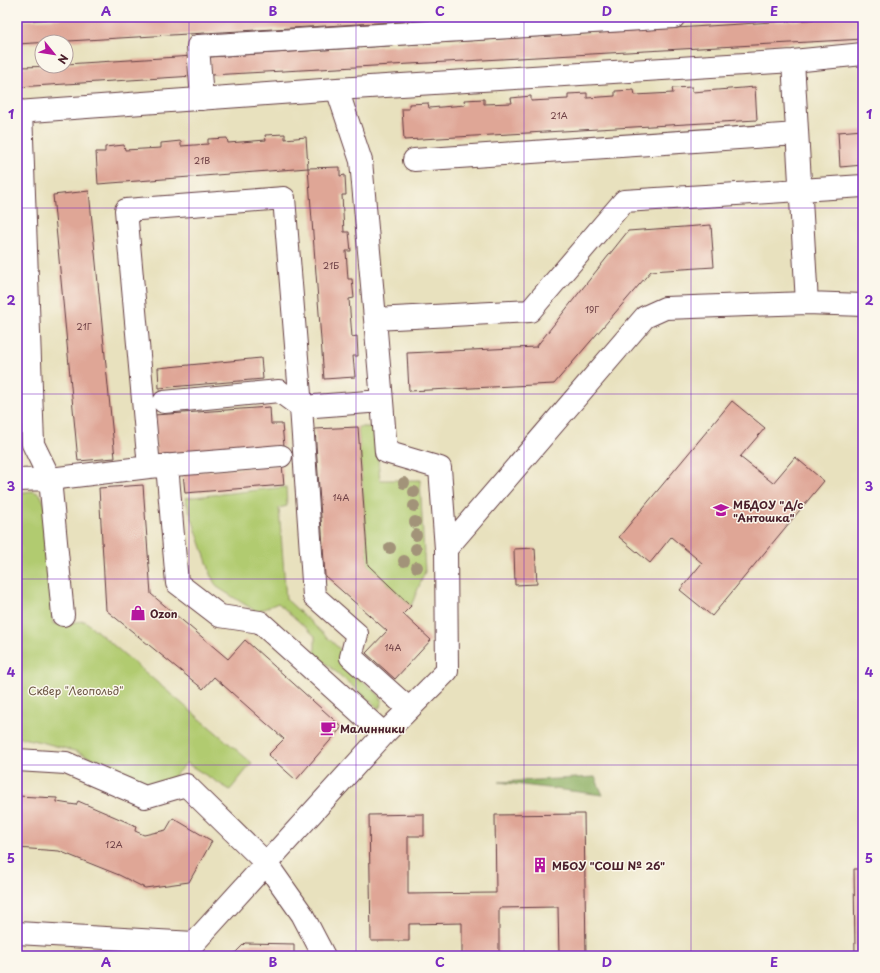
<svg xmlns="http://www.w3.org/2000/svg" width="880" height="973" font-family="'Playpen Sans',sans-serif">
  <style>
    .green { fill: #b1cb70; stroke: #7e754e }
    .forest { fill: #8caf62; stroke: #6b6746 }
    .building { fill: #dfa696 }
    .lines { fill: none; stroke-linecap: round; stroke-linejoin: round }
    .minor-casing { stroke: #623c41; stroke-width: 24 }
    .minor { stroke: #fff; stroke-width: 22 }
    .tree { fill: #a29379 }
    .grid { fill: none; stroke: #7b2cbf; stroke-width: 1; stroke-opacity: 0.55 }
    .labels { text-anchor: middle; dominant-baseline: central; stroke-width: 3; stroke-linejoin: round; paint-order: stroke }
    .number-label { font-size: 9px; fill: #6f4146 }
    .poi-label { font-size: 11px; font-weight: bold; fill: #4a1f2b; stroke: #fbf7ec; text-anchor: start }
    .park-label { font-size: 11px; fill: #695340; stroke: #fbf7ec }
    .neatline { fill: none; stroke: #7b2cbf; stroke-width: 1.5 }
    .grid-label { font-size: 13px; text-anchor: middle; font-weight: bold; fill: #7b2cbf }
  </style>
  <rect width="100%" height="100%" fill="#fbf7ec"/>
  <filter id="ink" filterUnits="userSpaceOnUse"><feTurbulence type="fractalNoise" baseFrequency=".025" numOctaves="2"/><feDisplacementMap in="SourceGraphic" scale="8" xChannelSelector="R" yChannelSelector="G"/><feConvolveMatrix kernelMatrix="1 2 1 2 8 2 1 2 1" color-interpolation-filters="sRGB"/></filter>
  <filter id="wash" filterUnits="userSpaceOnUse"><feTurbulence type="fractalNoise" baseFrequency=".012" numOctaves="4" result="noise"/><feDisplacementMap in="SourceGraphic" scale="16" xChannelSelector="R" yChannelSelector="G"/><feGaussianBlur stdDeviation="0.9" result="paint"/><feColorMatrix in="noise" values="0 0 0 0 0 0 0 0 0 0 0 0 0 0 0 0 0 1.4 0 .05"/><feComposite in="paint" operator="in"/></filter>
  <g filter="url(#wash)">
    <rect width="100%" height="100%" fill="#e8e1be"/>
    <path class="green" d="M358 427H375L380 480H420L425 572 411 606 368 565Z
      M286 487 287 506 279 508 286 599 344 653 338 661 379 695 382 702 381 707 378 708 315 654V636L278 603 257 612 217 587 213 580 185 498Z
      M32 491 40 494 45 504 53 624 85 621 252 763 230 790 186 763C165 790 153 784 122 781L118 779 120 770 75 751 41 742 17 737V493Z"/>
    <path class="forest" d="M595 777 603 795 499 782Z"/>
    <g id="blocks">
      <path class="building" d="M88 17H462V18L17 44V21Z
        M853 17H863V39L211 75 210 57Z
        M193 56 194 76 17 87V67L66 66V64Z
        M692 87V92L755 87 757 120 404 140 402 109H409V104L428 103 429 108 465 105 464 100 484 99V104L512 103 511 98 531 96V101L568 99V94L587 93V98L615 96V91L634 90 635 95 673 93 672 88Z
        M863 130V165L840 167 838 132Z
        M285 134V139L306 137 308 168 340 167V176L345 175 346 195H342L344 232H349L351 251H346L348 279H352L354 298 349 299 352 337 357 336 358 356H353L355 377 324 379 308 168 98 184 96 152H105V147L124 145 125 150 161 148V143L181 141V146L208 144V139L227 138 228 143 266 140 265 135Z
        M89 191 115 458 78 461 53 195Z
        M711 225 714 267 651 271 554 384 409 391 407 353 536 347 628 231Z
        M261 358 263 379 159 388 158 368Z
        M732 401 765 428 740 457 773 483 795 457 824 481 712 616 680 590 702 563 671 537 650 563 619 537Z
        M270 407 271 424H282L284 446 157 455 154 415Z
        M358 427 368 565 411 606 403 614 431 640 395 679 366 653 387 631 325 576 315 429Z
        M282 465 284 485 185 493 183 473Z
        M143 485 151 594 228 659 245 640 342 727 296 780 268 755 284 739 214 677 203 689 106 610 99 488Z
        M535 548 537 584 515 585 514 549Z
        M17 796 57 798V802L76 805 78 801 136 826 135 831 144 835 166 830 173 818 212 841 189 882 145 888 119 875 59 851 17 848Z
        M424 814V836H408V894L496 893 495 815 584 814 586 956H559L558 907 499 908V956H462V923L409 924V941H371L369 815Z
        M854 869H863V956H855Z
        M245 943 294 944V956H232Z"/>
    </g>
  </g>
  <g filter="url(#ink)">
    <use href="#blocks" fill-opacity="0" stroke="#623c41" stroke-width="1"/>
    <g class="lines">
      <defs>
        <path id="minor" d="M337 89 361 161 375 319 530 311 624 201 863 186
          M202 99 198 46 674 17
          M21 111 33 444 50 479 63 615
          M17 112 337 89 793 61 863 54
          M414 160 797 134
          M807 303 863 305
          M375 319 382 401
          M164 402 279 391 301 407 382 401 386 452 440 468 446 549
          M167 465 177 583 220 616 260 622 384 734
          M149 467 126 210 284 198 301 407 314 596 357 634 351 657 409 709
          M17 480 50 479 149 467 281 456
          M17 760 66 763 145 797 186 785 266 863 302 914 324 956
          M17 933 194 943
          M182 956 384 734 447 671 446 549 645 317 665 308 807 303 793 61"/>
      </defs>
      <use href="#minor" class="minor-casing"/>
      <use href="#minor" class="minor"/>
    </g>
    <g class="tree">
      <circle cx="404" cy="483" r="6"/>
      <circle cx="414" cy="492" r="6"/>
      <circle cx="414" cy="506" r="6"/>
      <circle cx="415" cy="522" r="6"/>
      <circle cx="416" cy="535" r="6"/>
      <circle cx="390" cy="548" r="6"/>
      <circle cx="416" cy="549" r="6"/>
      <circle cx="404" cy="561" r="6"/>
      <circle cx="417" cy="567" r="6"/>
    </g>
  </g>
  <path class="grid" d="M189 17V956M356 17V956M524 17V956M691 17V956M17 208H863M17 394H863M17 579H863M17 765H863"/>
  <defs>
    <symbol id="school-bare" viewBox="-9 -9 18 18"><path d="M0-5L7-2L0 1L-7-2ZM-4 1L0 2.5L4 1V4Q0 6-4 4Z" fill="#b5179e" stroke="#fbf7ec" stroke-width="2.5" paint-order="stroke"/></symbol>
    <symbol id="shop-bare" viewBox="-9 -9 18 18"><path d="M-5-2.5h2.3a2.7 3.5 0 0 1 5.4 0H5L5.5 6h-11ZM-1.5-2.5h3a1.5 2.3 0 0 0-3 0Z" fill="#b5179e" stroke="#fbf7ec" stroke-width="2.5" paint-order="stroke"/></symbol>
    <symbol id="cafe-bare" viewBox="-9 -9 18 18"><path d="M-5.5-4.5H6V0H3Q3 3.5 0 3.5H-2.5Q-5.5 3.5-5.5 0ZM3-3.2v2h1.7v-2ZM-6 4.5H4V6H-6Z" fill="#b5179e" stroke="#fbf7ec" stroke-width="2.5" paint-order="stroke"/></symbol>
    <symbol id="building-bare" viewBox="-9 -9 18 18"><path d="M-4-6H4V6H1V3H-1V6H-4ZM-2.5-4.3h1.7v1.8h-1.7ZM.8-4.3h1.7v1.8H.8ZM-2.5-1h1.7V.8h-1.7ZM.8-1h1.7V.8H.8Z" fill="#b5179e" stroke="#fbf7ec" stroke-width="2.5" paint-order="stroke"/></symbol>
  </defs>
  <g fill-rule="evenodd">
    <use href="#school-bare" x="710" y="499" width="22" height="22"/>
    <use href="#shop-bare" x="127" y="602" width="22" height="22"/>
    <use href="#cafe-bare" x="317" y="717" width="22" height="22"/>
    <use href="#building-bare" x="529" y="854" width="22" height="22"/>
  </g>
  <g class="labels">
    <g class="number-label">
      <text x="559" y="115">21А</text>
      <text x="202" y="160">21В</text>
      <text x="331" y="265">21Б</text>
      <text x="592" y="309">19Г</text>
      <text x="84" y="326">21Г</text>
      <text x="341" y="497">14А</text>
      <text x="393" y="647">14А</text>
      <text x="114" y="844">12А</text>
    </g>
    <g class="poi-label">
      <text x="733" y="504">МБДОУ "Д/с<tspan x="733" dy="13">"Антошка"</tspan></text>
      <text x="150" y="613">Ozon</text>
      <text x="340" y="728">Малинники</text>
      <text x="552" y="865">МБОУ "СОШ № 26"</text>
    </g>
    <g class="park-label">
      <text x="76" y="690">Сквер "Леопольд"</text>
    </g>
  </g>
  <rect width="880" height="973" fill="none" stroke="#fbf7ec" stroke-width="44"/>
  <g transform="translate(54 54) rotate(120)"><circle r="19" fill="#fbf7ec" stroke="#b4a19f"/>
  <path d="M0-3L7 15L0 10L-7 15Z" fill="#b5179e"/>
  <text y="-6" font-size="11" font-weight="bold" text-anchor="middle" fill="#4a1f2b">N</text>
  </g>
  <rect x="22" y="22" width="836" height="929" class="neatline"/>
  <g class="grid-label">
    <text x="106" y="16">A</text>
    <text x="273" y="16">B</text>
    <text x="440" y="16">C</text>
    <text x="607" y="16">D</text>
    <text x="774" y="16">E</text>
    <text x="11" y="119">1</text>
    <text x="869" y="119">1</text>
    <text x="11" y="305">2</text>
    <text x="869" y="305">2</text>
    <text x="11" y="491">3</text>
    <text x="869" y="491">3</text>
    <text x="11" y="677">4</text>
    <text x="869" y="677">4</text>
    <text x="11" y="863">5</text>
    <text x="869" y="863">5</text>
    <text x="106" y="967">A</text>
    <text x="273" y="967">B</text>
    <text x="440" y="967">C</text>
    <text x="607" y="967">D</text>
    <text x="774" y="967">E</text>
  </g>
</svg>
